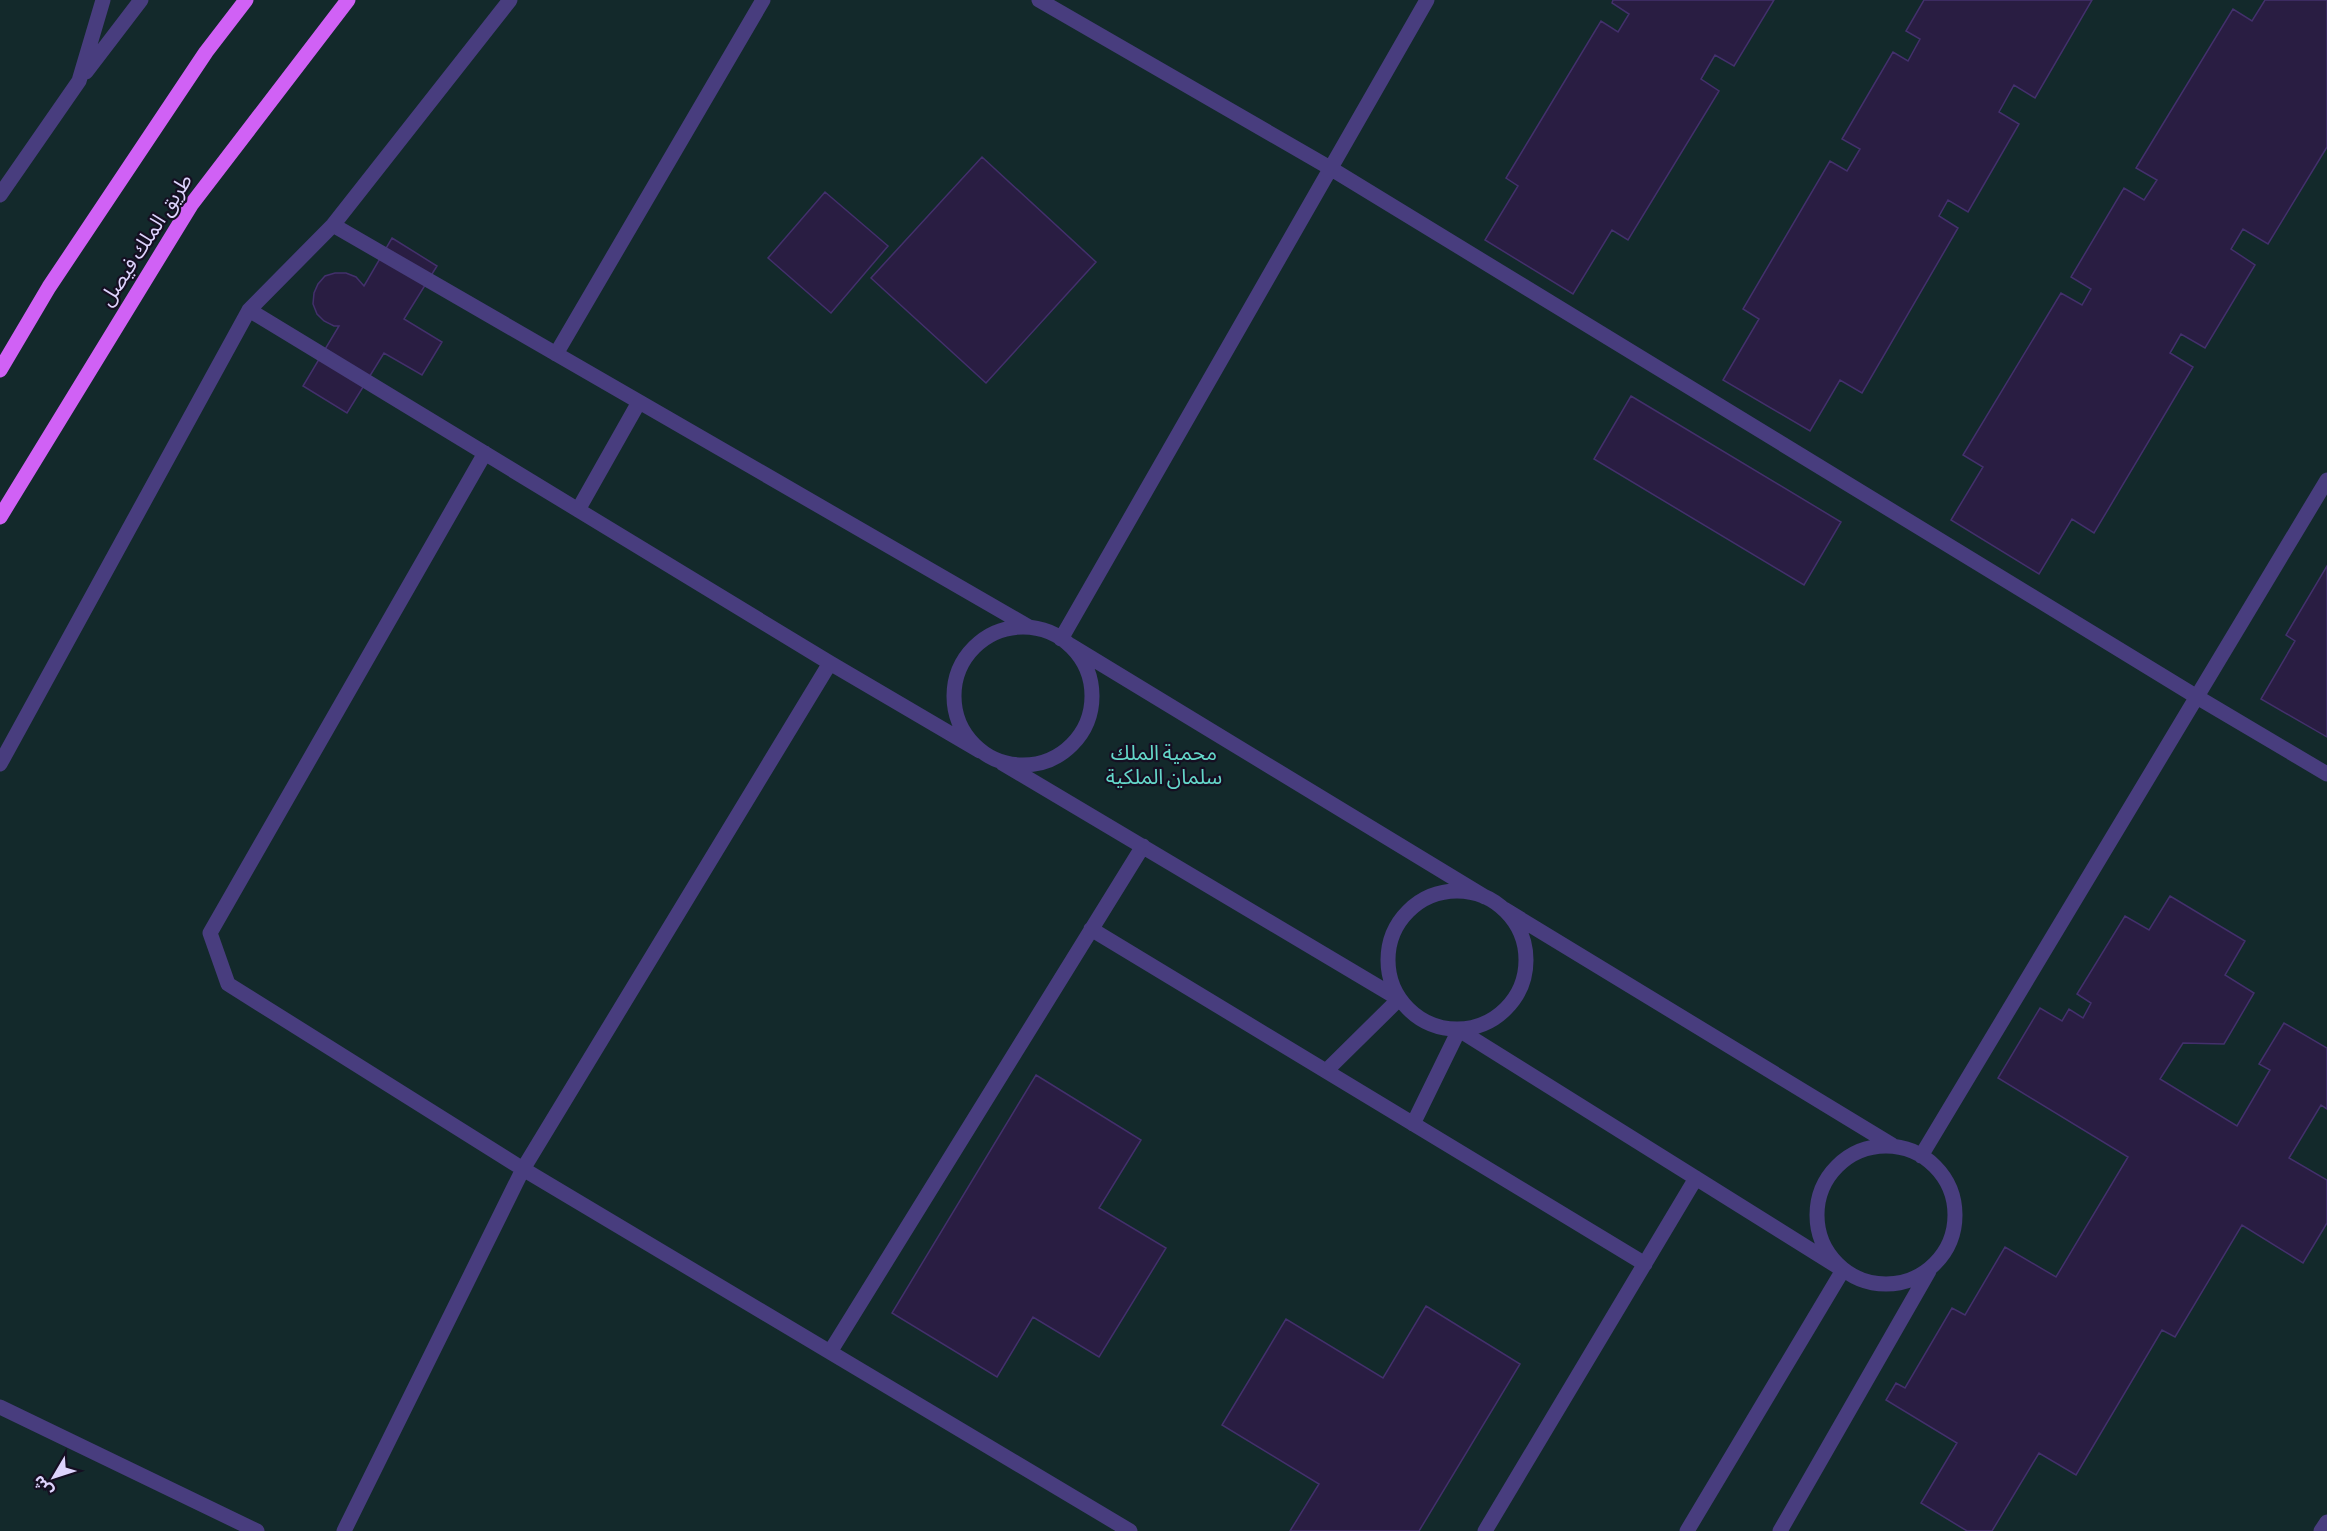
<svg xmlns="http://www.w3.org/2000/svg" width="2327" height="1531" font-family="'Alegreya Sans','Noto Sans Arabic',sans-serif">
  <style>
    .green { fill: #13292b }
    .building { fill: #291d42; stroke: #43306c; stroke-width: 1.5 }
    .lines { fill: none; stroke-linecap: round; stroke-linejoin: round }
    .minor { stroke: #483d7e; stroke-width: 15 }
    .major { stroke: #d061f5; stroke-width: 15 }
    .labels { text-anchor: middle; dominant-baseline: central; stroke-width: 4.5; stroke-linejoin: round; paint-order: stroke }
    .street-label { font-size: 21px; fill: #ddd3fc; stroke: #150f22 }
    .park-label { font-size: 21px; fill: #64d7c9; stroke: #150f22 }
  </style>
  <rect width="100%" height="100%" fill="#150f22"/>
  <path class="green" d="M0 0H2327V1531H0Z"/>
  <path class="building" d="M1613 0H1774L1734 66 1715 55 1701 79 1719 91 1628 240 1612 230 1573 294 1485 240 1518 186 1506 178 1601 21 1618 32 1629 14 1612 3Z
    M1924 0H2092L2035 98 2014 85 1999 112 2019 124 1968 212 1948 200 1939 216 1958 228 1862 393 1840 380 1810 431 1723 380 1759 319 1743 309 1830 161 1847 171 1860 149 1842 139 1893 52 1908 61 1920 39 1906 31Z
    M2265 0H2327V147L2268 244 2243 229 2231 249 2255 265 2205 348 2181 334 2170 353 2193 367 2094 533 2072 519 2039 574 1951 520 1983 467 1963 455 2061 293 2082 305 2091 289 2071 277 2124 188 2144 200 2157 180 2136 168 2233 9 2252 21Z
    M982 157 1096 262 986 383 871 278Z
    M825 192 888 246 831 313 768 258Z
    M392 238 437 266 404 319 442 342 422 375 384 353 347 413 303 386 339 326H334L324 321 317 314 313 304 314 293 318 284 325 276 335 273H346L356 277 364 286Z
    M1631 396 1841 522 1804 585 1594 459Z
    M2327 566V737L2261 699 2295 641 2286 635Z
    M2170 896 2245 941 2225 975 2254 993 2224 1044 2183 1043 2160 1079 2237 1126 2270 1070 2259 1064 2284 1023 2327 1048V1109L2321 1105 2289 1158 2327 1180V1223L2303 1263 2242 1225 2175 1337 2162 1330 2076 1475 2039 1453 1992 1531H1967L1921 1503 1957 1443 1886 1400 1896 1383 1905 1388 1952 1308 1965 1315 2005 1247 2056 1277 2128 1157 1998 1078 2040 1008 2062 1021 2069 1009 2083 1018 2091 1003 2077 994 2125 916 2149 930Z
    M1036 1075 1141 1140 1099 1208 1166 1248 1099 1357 1033 1317 997 1377 892 1313Z
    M1426 1306 1520 1364 1419 1531H1290L1319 1484 1222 1425 1286 1319 1383 1378Z"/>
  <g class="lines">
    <path class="minor" d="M1039 0 1330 168 2197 697 2327 774
      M86 72 141 0
      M0 195 79 81 103 0
      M333 225 1029 627
      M249 310 830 663 980 751
      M556 354 763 0
      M485 453 210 933 228 984 523 1169 1130 1531
      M578 510 639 402
      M954 696a69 69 0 1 1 138 0a69 69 0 1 1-138 0Z
      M1061 639 1427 0
      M1070 645 1485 897
      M1002 763 1399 999 1326 1071
      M0 764 249 310 333 225 510 0
      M1388 960a69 69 0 1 1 138 0a69 69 0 1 1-138 0Z
      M1504 909 1892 1145
      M1091 929 1645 1264
      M1413 1124 1459 1030 1843 1270 1687 1531
      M1817 1215a69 69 0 1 1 138 0a69 69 0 1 1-138 0Z
      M1921 1156 2327 480
      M830 1352 1143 846
      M0 1407 257 1531
      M344 1531 523 1169 830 663
      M1485 1531 1696 1178
      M1780 1531 1929 1271
      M2321 1531 2327 1522"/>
    <path class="major" d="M0 370 49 287 206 52 246 0
      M0 517 191 205 348 0"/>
  </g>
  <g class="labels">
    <g class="street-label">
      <text transform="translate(146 240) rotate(-57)">طريق الملك فيصل</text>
    </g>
    <g class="park-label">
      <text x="1164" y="753">محمية الملك<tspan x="1164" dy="24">سلمان الملكية</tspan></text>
    </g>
  </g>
  <g transform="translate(54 1477) rotate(231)" stroke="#150f22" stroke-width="4.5" paint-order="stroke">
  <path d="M0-4.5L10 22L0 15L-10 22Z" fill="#ddd3fc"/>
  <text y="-9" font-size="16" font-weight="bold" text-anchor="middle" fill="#ddd3fc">ش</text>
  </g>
</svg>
